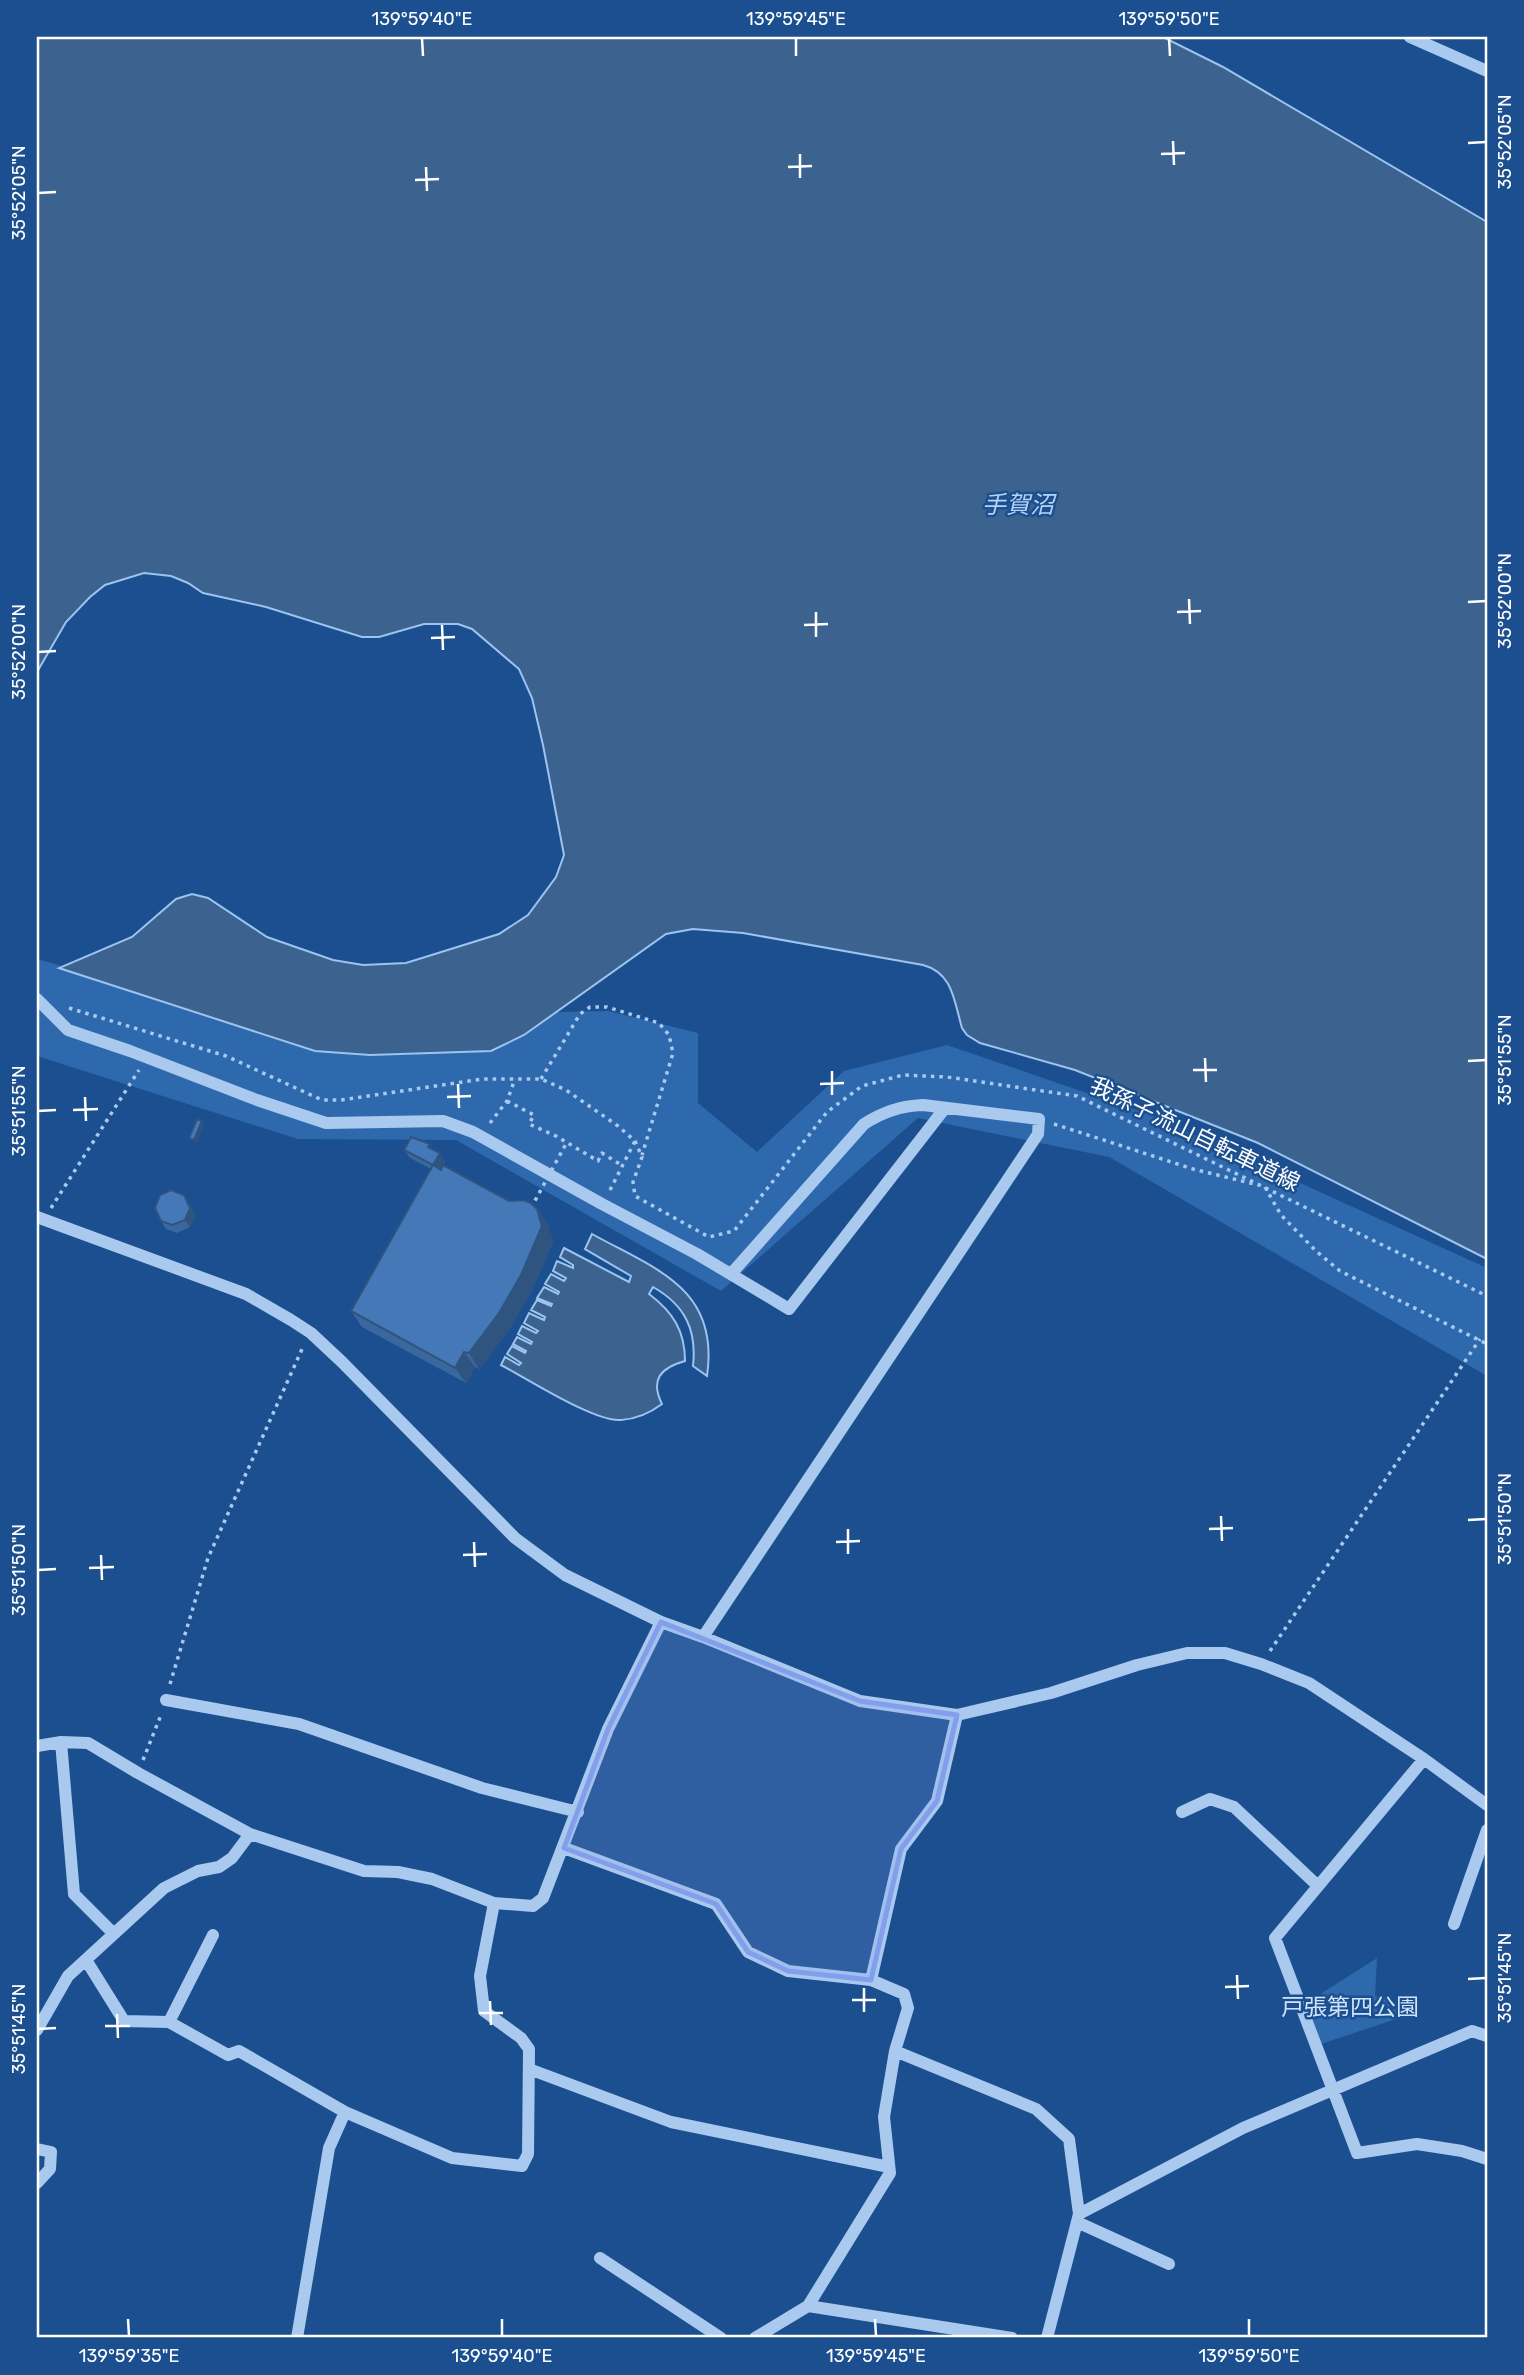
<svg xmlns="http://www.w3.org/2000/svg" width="1524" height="2375" font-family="Rubik,'Noto Sans JP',sans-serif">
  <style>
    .green { fill: #2e69ad }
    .water { fill: #3c6290; stroke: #9cc4f0; stroke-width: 2 }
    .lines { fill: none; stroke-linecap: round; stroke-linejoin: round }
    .path { stroke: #a9c9ee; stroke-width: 3.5; stroke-dasharray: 3.5 5; stroke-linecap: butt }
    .minor { stroke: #a9c9ee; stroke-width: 12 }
    .path-bridge { stroke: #a9c9ee; stroke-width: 3.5; stroke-dasharray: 3.5 5; stroke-linecap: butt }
    .wall { fill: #3a679d }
    .shaded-wall { fill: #305480 }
    .building { fill: #4478b7; stroke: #305480; stroke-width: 2 }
    .marked { fill: #839eea; fill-opacity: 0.2; stroke: #839eea; stroke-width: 5; stroke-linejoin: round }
    .ticks { fill: none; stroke: #fff; stroke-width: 2.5 }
    .labels { text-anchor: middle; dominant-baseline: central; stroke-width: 5; stroke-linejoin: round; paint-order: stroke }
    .street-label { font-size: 23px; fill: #fff; stroke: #1b4f8f }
    .park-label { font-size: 23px; fill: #cfe3fa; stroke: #1b4f8f }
    .water-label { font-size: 24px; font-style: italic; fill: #b5d3f5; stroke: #1b4f8f }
    .neatline { fill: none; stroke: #fff; stroke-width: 2.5 }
    .ticks-label { font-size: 18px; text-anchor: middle; fill: #fff }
  </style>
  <rect width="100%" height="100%" fill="#1b4f8f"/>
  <path class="green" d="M37 959 247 1018 608 1011 698 1033V1103L757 1152 844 1071 947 1045 1151 1115 1487 1268V1376L1109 1157 918 1118 721 1291 456 1140 298 1139 37 1056Z
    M1377 1958 1375 1996 1420 2011 1315 2046 1300 2007Z"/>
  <path class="water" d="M37 37H1163L1223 67 1487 222V1259L1258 1143 1075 1070 980 1043 967 1035 962 1028C954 1001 953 973 923 965L743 933 693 929 666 934 524 1035 491 1051 370 1055 315 1051 59 968 132 937 176 899 192 894 208 898 267 937 333 960 363 965 406 963 499 934 528 915 556 877 564 855 543 745 532 698 519 669 472 629 458 624H424L379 637H362L266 607 203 593 188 583 171 576 144 573 105 585 90 597 66 622 37 672Z
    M592 1234C655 1269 720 1288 707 1376L693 1366C697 1330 685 1305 653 1287L649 1294C673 1312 685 1331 685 1361 660 1368 650 1380 662 1404 650 1413 636 1419 621 1420 594 1422 528 1379 501 1365L505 1357 519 1365 521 1363 507 1354 512 1346 525 1353 526 1351 513 1344 517 1337 531 1344 532 1342 518 1334 522 1326 536 1333 538 1331 524 1323 529 1313 544 1320 545 1317 531 1310 537 1300 551 1306 552 1304 537 1298 544 1287 558 1294 559 1292 545 1284 551 1274 564 1281 566 1278 553 1271 557 1261 573 1268V1265L560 1257 564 1248 629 1282 631 1276 585 1249Z"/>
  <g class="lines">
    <path class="path" d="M69 1008 226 1056 322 1100H341L483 1079H541L566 1090 618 1126 635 1141 642 1157 633 1182 635 1196 709 1237 734 1231 827 1112 862 1086 903 1075 947 1077 1077 1096 1487 1296
      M541 1079 580 1014 590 1007H607L659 1023 669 1035 673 1053 642 1155
      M507 1101 534 1115 529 1124 556 1136 598 1161 602 1153 623 1166
      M490 1123 507 1101 515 1079
      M1054 1124 1193 1169 1258 1185
      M1265 1187 1281 1215 1316 1251 1340 1271 1487 1344
      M610 1190 635 1141
      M51 1208 139 1070
      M1270 1651 1480 1339
      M170 1684 208 1558 303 1347
      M143 1760 161 1715"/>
    <path class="minor" d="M1410 37 1487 71
      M37 999 68 1030 130 1051 257 1100 326 1123 443 1121 473 1132 602 1204 697 1254 789 1309 945 1108
      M37 1217 246 1294 291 1320 311 1333 342 1362 515 1538 565 1575 661 1622 703 1637 860 1701 957 1715 1051 1693 1137 1665 1187 1653H1225L1261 1664 1309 1683 1424 1759 1487 1805
      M703 1637 1038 1134 1039 1119 923 1105C900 1106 883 1112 864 1124L731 1274
      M166 1700 299 1724 482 1788 578 1812
      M61 1742 74 1894 114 1934
      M37 1746 61 1742 88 1743 138 1773 250 1834 364 1871 398 1872 432 1879 494 1903 533 1906 543 1898 608 1729 661 1622
      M1424 1759 1275 1938 1357 2153 1417 2144 1462 2151 1487 2159
      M1182 1812 1210 1799 1234 1807 1318 1886
      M564 1848 716 1904 748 1952 788 1971 871 1980 904 1994 908 2008 895 2051 884 2117 890 2173 808 2306 755 2338
      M1454 1924 1487 1830
      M86 1960 124 2021 169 2022 213 1935
      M871 1980 901 1849 937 1801 957 1715
      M169 2022 228 2055 239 2051 345 2112 452 2158 522 2166 528 2154 529 2049 521 2038 484 2011 480 1976 494 1903
      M37 2030 68 1976 164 1888 198 1871 219 1867 232 1858 250 1834
      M895 2051 1036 2109 1069 2139 1079 2214 1047 2338
      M529 2069 671 2122 889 2167
      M37 2149 51 2152 50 2169 37 2183
      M1079 2214 1243 2128 1472 2031 1487 2036
      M1077 2222 1169 2264
      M600 2258 721 2338
      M808 2306 1012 2338
      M297 2338 329 2148 345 2112"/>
    <path class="path-bridge" d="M531 1208 567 1142"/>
  </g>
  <path class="wall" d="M404 1150 435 1151 445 1161 441 1169 509 1201 537 1209 548 1225 553 1242 532 1290 510 1328 479 1369 475 1367 466 1383 362 1327 351 1311 431 1169 410 1158Z
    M184 1195 196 1216 190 1227 177 1233 166 1229 161 1221Z"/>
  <path class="shaded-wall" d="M202 1121 204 1125 197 1144 194 1140Z
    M440 1153 445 1161 439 1173 433 1165Z
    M184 1195 196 1216 190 1227 185 1220Z
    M537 1209 548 1225 553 1242 532 1290 510 1328 479 1369 469 1353Z
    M464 1352 475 1367 466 1383 455 1368Z"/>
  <path class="building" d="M197 1119 202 1121 194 1140 189 1138Z
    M411 1137 430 1144 428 1147 440 1153 433 1165 404 1150Z
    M433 1165 441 1170 443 1165 509 1201 523 1200 531 1203 537 1209 542 1226 521 1275 499 1313 469 1353 464 1352 455 1368 351 1311Z
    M171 1190 184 1195 190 1208 185 1220 172 1225 161 1221 155 1208 160 1195Z"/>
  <path class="marked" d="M661 1622 860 1701 957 1715 937 1801 901 1849 871 1980 788 1971 748 1952 716 1904 564 1848 608 1729Z"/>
  <path class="ticks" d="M422 38 423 56M796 38V56M1169 38 1170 56M1173 141 1174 165M1468 143 1486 142M800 154V178M1161 154 1185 153M426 167 427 191M788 167 812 166M415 180 439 179M38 193 56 192M1189 599 1190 624M1468 602 1486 601M816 612V637M1177 612 1201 611M442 625 443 650M804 625 828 624M431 638 455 637M38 652 56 651M1205 1058 1206 1082M1468 1061 1486 1060M1193 1070H1217M832 1071V1095M458 1084 459 1108M820 1084 844 1083M85 1097 86 1121M447 1097 471 1096M73 1110 98 1109M38 1111 56 1110M1221 1516 1222 1541M1468 1520 1486 1519M848 1529V1554M1209 1529 1233 1528M474 1542 475 1567M836 1542 860 1541M101 1555 102 1580M463 1555 487 1554M89 1568 114 1567M38 1570 56 1569M1237 1975 1238 1999M1468 1979 1486 1978M1225 1987 1249 1986M864 1988V2012M852 2000H876M490 2001 491 2025M479 2013H503M117 2014 118 2038M105 2026H130M38 2029 56 2028M128 2319 129 2336M502 2319V2336M875 2319 876 2336M1249 2319V2336"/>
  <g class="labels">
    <g class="street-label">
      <text transform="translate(1195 1134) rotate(26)">我孫子流山自転車道線</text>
    </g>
    <g class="park-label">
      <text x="1350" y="2007">戸張第四公園</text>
    </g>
    <g class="water-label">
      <text x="1018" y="505">手賀沼</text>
    </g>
  </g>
  <rect width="1524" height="2375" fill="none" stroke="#1b4f8f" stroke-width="77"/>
  <rect x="38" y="38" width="1448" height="2298" class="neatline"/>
  <g class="ticks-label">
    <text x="422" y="25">139°59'40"E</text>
    <text x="796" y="25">139°59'45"E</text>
    <text x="1169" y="25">139°59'50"E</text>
    <text transform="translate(1505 142) rotate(-90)" y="6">35°52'05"N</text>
    <text transform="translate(19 193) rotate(-90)" y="6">35°52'05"N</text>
    <text transform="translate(1505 601) rotate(-90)" y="6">35°52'00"N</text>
    <text transform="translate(19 652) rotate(-90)" y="6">35°52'00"N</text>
    <text transform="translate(1505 1060) rotate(-90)" y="6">35°51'55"N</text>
    <text transform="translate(19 1111) rotate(-90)" y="6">35°51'55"N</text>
    <text transform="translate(1505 1519) rotate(-90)" y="6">35°51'50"N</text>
    <text transform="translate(19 1570) rotate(-90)" y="6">35°51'50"N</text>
    <text transform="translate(1505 1978) rotate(-90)" y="6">35°51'45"N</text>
    <text transform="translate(19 2029) rotate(-90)" y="6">35°51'45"N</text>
    <text x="129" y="2362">139°59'35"E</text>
    <text x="502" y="2362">139°59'40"E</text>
    <text x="876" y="2362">139°59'45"E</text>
    <text x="1249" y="2362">139°59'50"E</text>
  </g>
</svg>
